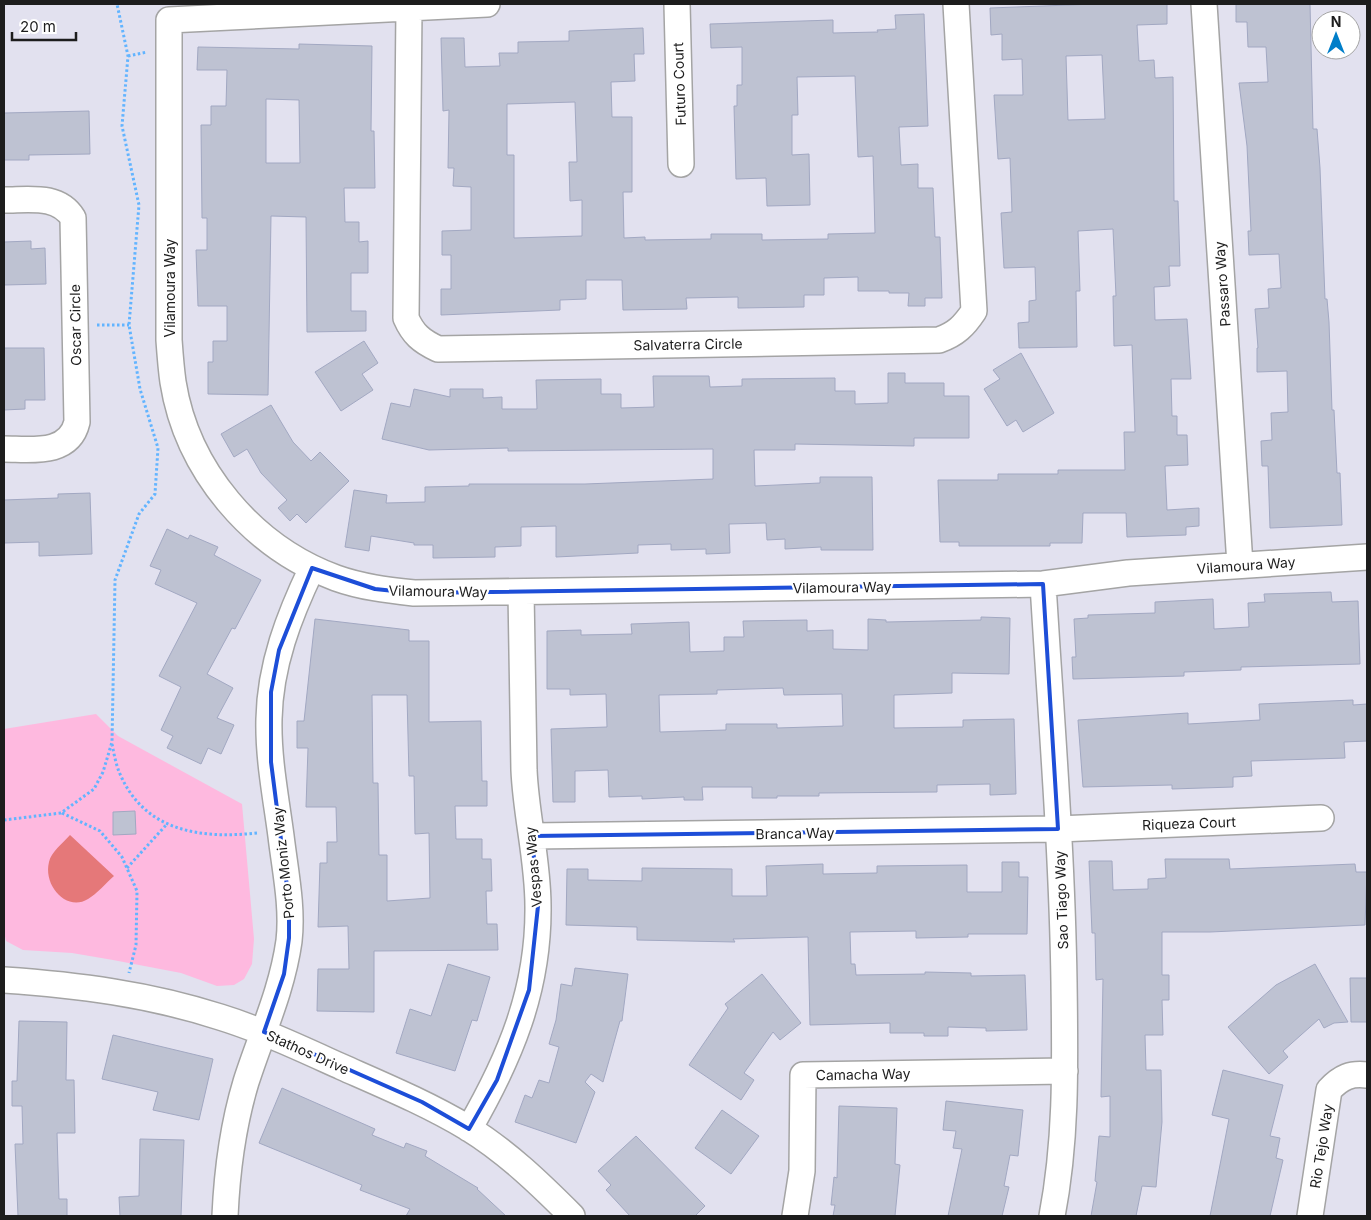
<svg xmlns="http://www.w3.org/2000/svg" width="1371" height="1220" font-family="Inter,sans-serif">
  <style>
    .park { fill: #feb9df }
    .pitch { fill: #e57879 }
    .building { fill: #bec2d2; stroke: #a2a8c2; fill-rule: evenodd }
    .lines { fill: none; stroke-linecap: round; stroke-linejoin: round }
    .minor-casing { stroke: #a4a4a4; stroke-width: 28 }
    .path { stroke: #62b4ff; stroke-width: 3; stroke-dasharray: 2.5 2.5; stroke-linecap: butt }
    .minor { stroke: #fff; stroke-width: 25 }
    .marked { fill: none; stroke: #1d4ed8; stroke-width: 4; stroke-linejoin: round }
    .labels { text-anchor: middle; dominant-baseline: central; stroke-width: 4.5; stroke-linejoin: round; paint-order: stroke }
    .street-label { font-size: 14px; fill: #1d1d1d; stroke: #fff }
  </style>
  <rect width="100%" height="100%" fill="#e2e1ef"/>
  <path class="park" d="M96 714 118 736 242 804 254 939 252 964 244 979 234 985 217 986 181 973 113 960 72 953 23 950 6 941 4 932V729Z"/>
  <path class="pitch" d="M70 835 114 876C106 883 97 894 88 899 67 912 43 886 49 862 51 852 63 843 70 835Z"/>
  <path class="building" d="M1095 4H1167V24L1137 25 1139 61 1154 60 1155 78 1173 77 1174 201H1178L1180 266H1169L1170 286 1154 287 1155 320 1187 319 1191 379H1171L1172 416H1177V435H1187L1188 465 1165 466 1167 510 1199 508V526L1186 527V535L1127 537 1126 513H1083L1082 543H1050V546H959V542H940L938 480H998V474H1058V470H1125L1124 432H1135L1132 345 1114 346 1113 296H1116L1113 229 1078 231 1080 291H1076L1077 347 1019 348 1018 323 1029 322V301L1036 300 1035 267 1004 268 1001 213 1012 212 1010 158 998 159 994 95H1023L1022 59 1002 60V34L991 35 990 8ZM1102 55 1105 119 1068 120 1066 56Z
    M1236 4H1310L1313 129H1317L1320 168 1325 299H1327L1329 322 1332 410H1334L1337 473H1340L1342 525 1270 528 1268 466H1262L1261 441 1272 440 1271 413 1288 412 1287 371 1257 372V348H1258L1255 309 1269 308 1268 289 1281 288 1279 254 1249 255 1248 231H1251L1247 146 1239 83 1268 82 1266 47H1248L1247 22H1236Z
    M924 14 928 126 899 127 901 165 918 164V188H933L935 237H940L942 298H925V306H908L909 293H889V291H858V277L824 278V295H804V307L738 308V297L686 298 687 309 623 310 622 280H586V299L560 300V310L441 315V289H451V255H442V231L471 230V187L453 186 454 168H448L449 110 443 111 441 38H464L465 67 500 66 499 53H518V42L569 41V31L643 28 644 54H634L635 81 611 82 612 117H632V192H623L624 238 645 237V240L711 239V234H762V240L828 239V234L875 233 873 156 858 157 855 76 797 77 798 115H792V155L809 154 810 205 767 206 766 178 736 179 734 106H737V85H742V47L711 48 710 24 833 20V33L878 32 877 30 896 29 895 15ZM575 102 577 162H569L570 201 582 200V236L514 238V155H507V104Z
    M299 44 372 46 371 131H374L375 188H344L345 222H359V242L368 241V273H351V311H366V331L307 332 306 217 271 216 268 395 208 394V362H213V341H227V306H198L196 250H207V218H202L201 125H211V106H226L227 70H197L198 47 299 49ZM266 99 299 100 300 163H266Z
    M89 111 90 154 29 155V160H4V113Z
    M31 241V249L45 248 46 284 4 285V242Z
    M364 341 378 363 362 374 373 390 341 411 315 372Z
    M4 348H44L45 400H25V409L4 410Z
    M1021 353 1054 413 1023 432 1016 420 1007 426 984 389 1000 379 993 370Z
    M888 373H905V383H944V396H969V438H914V446L795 444V450H754L755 486 820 483V477H872L873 550H821V547L785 549V539L767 540 766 523 729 524 730 553 706 554V549L671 550V544L638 545V553L556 557V526L521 527V546L495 547V557L433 558V545H414V543L371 536 369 551 345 547 354 490 387 495 386 503 425 502V487L469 486V484H585L713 479V449L508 451V448L429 450 382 439 391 403 410 407 414 389 450 397V389H483V398L502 397V409H537L536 380 601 379V394H621V408L654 407 653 376H709L710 387 742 386V379L835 378V391H855V404L888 403Z
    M271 405 293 442 311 461 320 452 349 481 306 523 297 514 290 521 278 508 287 500 261 473 247 449 234 457 221 434Z
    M90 493 92 554 39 556V542L4 543V500L58 498V494Z
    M167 529 188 539 190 535 218 547 214 555 261 580 235 629 232 628 207 674 233 688 217 718 234 725 221 754 208 748 201 764 167 748 173 736 161 730 181 687 159 676 197 603 155 584 161 570 150 566Z
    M1331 592 1332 602 1358 601 1360 664 1241 667V670L1184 672V676L1073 679 1072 657H1076L1074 619 1088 618V615L1155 613V602L1213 599 1214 629 1249 627 1248 603 1265 602 1264 594Z
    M981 617 1010 618 1009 674 952 673V693L894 695V728L963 727V720L1014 719 1016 794 990 795V784L937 785V792L819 793V796H777V798H752V787H702L703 800H684V797L642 799V796L609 797 608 770 575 771V802H553L551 729 607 727 606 694 570 695V689H547V631L581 630V635L632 634 631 624 689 622 690 652 724 651V637H744L743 621 807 620V631L833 630V649L868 650V619L886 620V622L981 620ZM783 688 784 695 842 694 843 726 777 728V724H726V730L660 732 659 695 717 694V690Z
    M315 619 409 630V641H429V722L481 721 482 781H487V806H455L456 839H482V859H491L492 891H486L487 924H497L498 950 374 951V1012L317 1011 318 969H349L348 926 318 927 320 863H327V842H337L336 807H306L308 748H297V721H304ZM372 695H407L409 776H414L415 834 429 833 430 898 387 901V855H379L378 783H373Z
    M1353 700V705L1367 704V741L1344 742 1345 758 1251 761 1252 776 1233 777V787L1172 789V785L1083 787 1078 720 1188 713V724L1260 720 1259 704Z
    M135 811 136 834 113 835V812Z
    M1165 859H1229L1230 869 1355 864 1356 872H1367L1365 925 1210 932H1162V975H1169V1000H1162L1163 1035H1145L1146 1070H1161L1162 1122 1156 1187 1142 1186 1136 1216H1091L1097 1182 1095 1181 1099 1136 1110 1137V1096L1101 1097 1103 979 1096 980 1095 933H1092L1089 861H1112L1113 890 1148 889V879L1166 878Z
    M1002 862H1019V877H1028L1027 934H968V937L916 938V931L850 932 851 964H855L856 975 925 974V972L971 973V976L1025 975 1027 1030 986 1031V1028L948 1027V1036H924V1033H890V1023L810 1025 808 937 733 939 735 942 637 940V927L566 925 567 869H588V880L642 881V868L732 869V896H767L766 866 823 864V874L877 873V866L967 865V892H1002Z
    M448 964 490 977 477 1021 472 1020 455 1071 396 1053 410 1009 431 1016Z
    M1315 964 1348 1022 1334 1023 1324 1028 1319 1019 1283 1051 1288 1057 1269 1074 1228 1027 1276 985Z
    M575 968 628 974 622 1021H620L603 1082 591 1074 585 1082 595 1092 576 1143 515 1122 525 1095 532 1098 539 1080 549 1083 559 1047 549 1044 556 1020 561 984 572 986Z
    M762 974 801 1023 780 1040 773 1032 744 1073 754 1080 741 1100 689 1065 728 1008 725 1004Z
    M1350 978H1367V1022H1351Z
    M19 1021 67 1022 66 1080H74L75 1133H57L59 1199H67V1216H18L15 1144H23L22 1106H12V1081H17Z
    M113 1035 213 1059 199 1120 153 1110 158 1092 102 1079Z
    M1223 1070 1283 1085 1270 1136 1280 1138 1276 1158 1283 1160 1270 1216H1210L1229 1119 1212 1115Z
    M282 1088 375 1129 372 1135 404 1148 406 1143 427 1151 425 1156 478 1188 477 1189 506 1216H406L410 1209 360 1190 362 1185 259 1143Z
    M946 1101 1023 1110 1018 1156 1010 1155 1004 1186 1009 1187 1002 1216H948L962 1149 953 1148 956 1131 943 1130Z
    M839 1106 897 1108 895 1164 900 1165 895 1216H833L835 1205H831L834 1177 837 1178Z
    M722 1110 759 1136 731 1174 695 1148Z
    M636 1136 705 1206 695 1216H630L606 1190 611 1185 598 1171Z
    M140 1139 184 1140 181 1216H120L119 1197 139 1196Z"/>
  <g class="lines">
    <defs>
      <path id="minor" d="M487 4 169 20V340C170 354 171 368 173 382 187 470 252 547 336 578 361 587 387 590 414 593L1043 584 1128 573 1367 557
        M677 4 681 164
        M1204 4 1240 565
        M409 8 406 318C413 334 421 341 438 349L939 340C956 334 964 326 974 311L956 4
        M4 200C29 200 58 194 73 218L77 422C69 456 30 449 4 449
        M1043 584C1051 717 1062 849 1064 982 1065 1061 1067 1138 1052 1216
        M532 836 1058 829 1321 818
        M4 980C77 985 149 994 220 1017 262 1030 302 1049 342 1067 385 1086 428 1104 468 1128 507 1152 540 1184 572 1216
        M469 1129C510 1058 539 990 538 906 538 860 526 816 524 770L521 592
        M225 1216C227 1171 233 1125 246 1082 261 1035 282 991 289 941 293 907 285 870 281 836 276 798 268 758 269 719 270 665 289 616 312 568
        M795 1216 802 1171 803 1075 1065 1071
        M1310 1216 1329 1090C1341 1077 1351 1073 1367 1075"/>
    </defs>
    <use href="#minor" class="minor-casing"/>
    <path class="path" d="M128 56 147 52
      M97 325H129
      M112 744C114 754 116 765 120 774 145 832 201 839 257 833
      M62 813 100 831 122 857 137 891 136 945 129 973
      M4 820 61 813 94 789 103 772 112 742 115 580 139 514 155 494 158 448 140 389 129 325 139 205 122 126 128 56 117 4
      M127 868 167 824"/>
    <use href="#minor" class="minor"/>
  </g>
  <path class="marked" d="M312 568 375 589 414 593 1043 584 1058 829 532 836 538 906 529 990 497 1080 469 1129 422 1102 264 1032 284 974 289 938V902L271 762V692L279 650Z"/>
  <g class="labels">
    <g class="street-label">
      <text transform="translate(679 84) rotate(-92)">Futuro Court</text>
      <text transform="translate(1222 284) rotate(-94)">Passaro Way</text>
      <text transform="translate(169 288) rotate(-90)">Vilamoura Way</text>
      <text transform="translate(75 325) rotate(-91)">Oscar Circle</text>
      <text transform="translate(688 344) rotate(-1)">Salvaterra Circle</text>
      <text transform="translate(1246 565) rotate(-4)">Vilamoura Way</text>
      <text transform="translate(842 587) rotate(-1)">Vilamoura Way</text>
      <text transform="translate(438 591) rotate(1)">Vilamoura Way</text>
      <text transform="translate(1189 823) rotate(-2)">Riqueza Court</text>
      <text transform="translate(795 833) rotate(-1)">Branca Way</text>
      <text transform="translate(283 863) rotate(-96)">Porto Moniz Way</text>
      <text transform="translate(533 867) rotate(-95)">Vespas Way</text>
      <text transform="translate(1061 900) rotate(-92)">Sao Tiago Way</text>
      <text transform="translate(308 1052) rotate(24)">Stathos Drive</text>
      <text transform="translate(863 1074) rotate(-1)">Camacha Way</text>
      <text transform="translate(1321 1146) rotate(-81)">Rio Tejo Way</text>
    </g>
  </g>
  <rect width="1371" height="1220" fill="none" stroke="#1d1d1d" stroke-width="10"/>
  <g transform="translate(1336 35)"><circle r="24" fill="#ffffff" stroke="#a5a5a5"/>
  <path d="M0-4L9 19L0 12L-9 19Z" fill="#007ec9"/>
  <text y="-8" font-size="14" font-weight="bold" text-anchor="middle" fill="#1d1d1d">N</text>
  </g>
  <path d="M12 32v8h64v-8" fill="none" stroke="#1d1d1d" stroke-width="2.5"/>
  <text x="20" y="32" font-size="15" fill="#1d1d1d" stroke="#ffffff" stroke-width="4" paint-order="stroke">20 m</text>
</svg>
